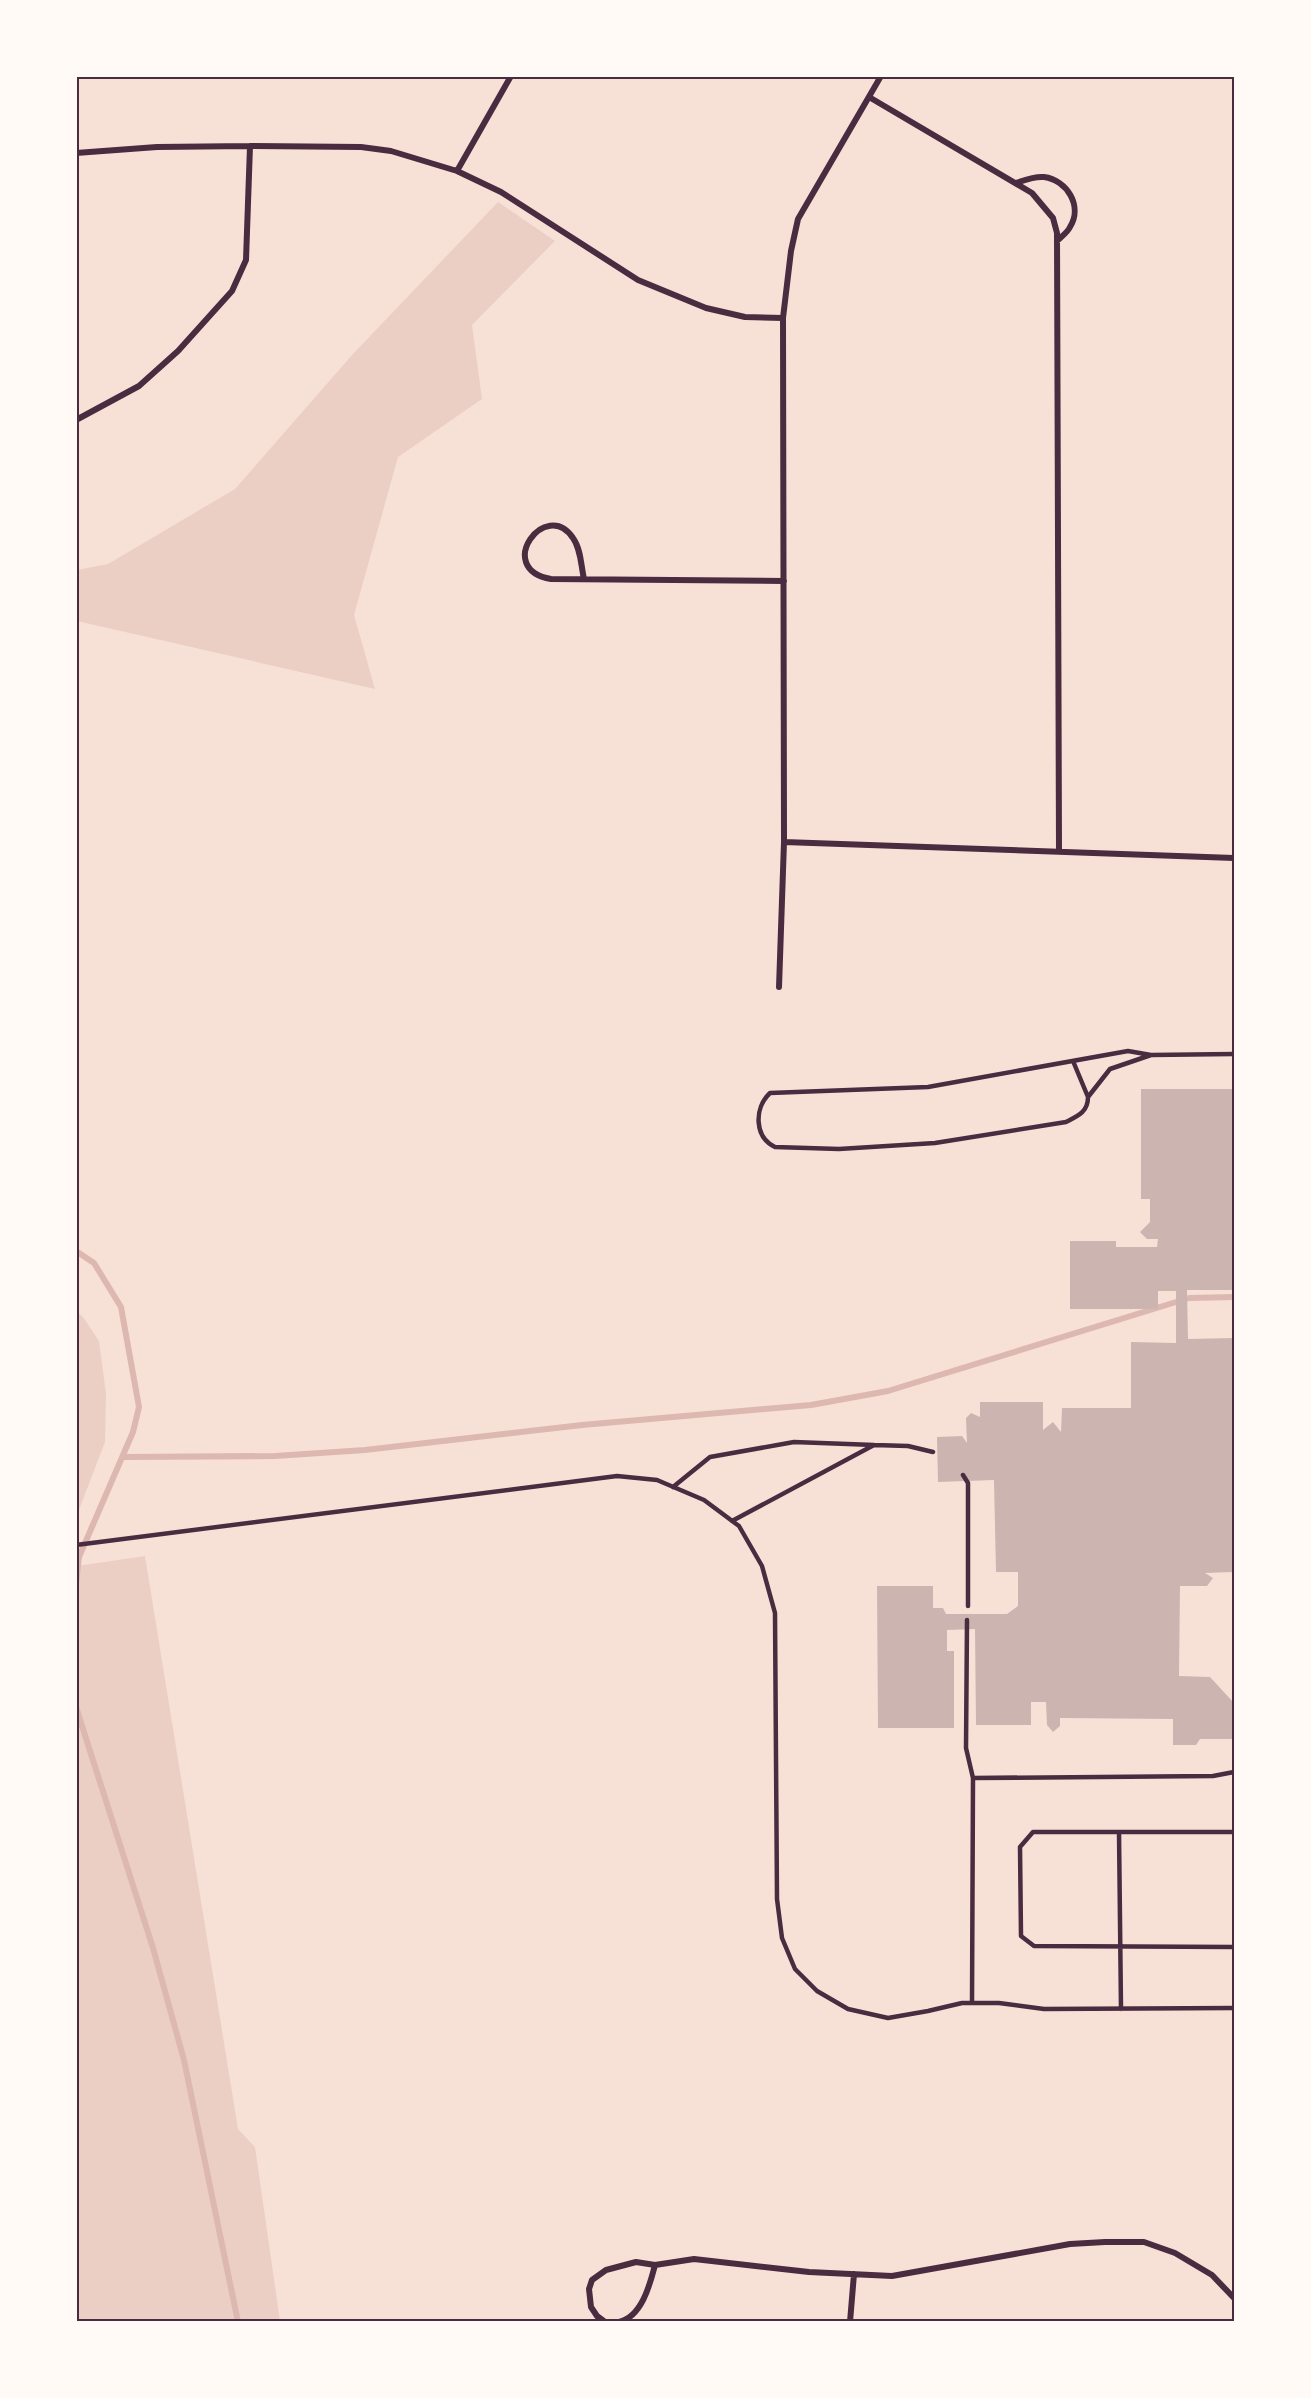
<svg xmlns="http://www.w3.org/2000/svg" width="1311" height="2398" font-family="'Exo 2',sans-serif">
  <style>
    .green { fill: #ebcfc5 }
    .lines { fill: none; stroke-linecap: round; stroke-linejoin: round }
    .stream { stroke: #dcb8b0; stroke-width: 6 }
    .building { fill: #ccb4b1 }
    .service { stroke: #4a2c40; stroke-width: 4.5 }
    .minor { stroke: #4a2c40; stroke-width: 6 }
    .neatline { fill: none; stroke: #4a2c40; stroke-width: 2 }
  </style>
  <rect width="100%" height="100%" fill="#f7e1d7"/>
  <path class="green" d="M498 202 555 241 472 325 482 399 398 457 354 615 375 689 77 621V570L108 564 235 489 352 355Z
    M77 1312 83 1317 99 1341 106 1394 105 1442 77 1515Z
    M145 1556 238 2129 255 2147 280 2321H77V1566Z"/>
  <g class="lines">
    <path class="stream" d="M76 1251 94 1263 121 1307 139 1407 133 1432 79 1557 76 1584
      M123 1457 275 1456 365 1450 582 1425 811 1405 888 1391 1189 1298 1234 1297
      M76 1707 153 1948 184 2060 238 2322"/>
  </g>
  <path class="building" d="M1141 1089H1234V1290H1187L1188 1339 1234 1338V1572L1205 1573 1213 1578 1207 1586H1180L1179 1676 1210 1677 1234 1703V1739H1200L1196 1745H1173V1719L1060 1718V1726L1053 1732 1047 1725 1046 1702H1031V1725H976L975 1629 947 1630V1651H954V1728H878L877 1586H933V1608H943L946 1614H1007L1018 1606V1572H996L994 1480 938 1482 937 1437 962 1436 967 1443 966 1418 971 1413 980 1417V1402H1043V1430L1053 1422 1061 1432 1062 1408H1131V1342L1176 1343V1291H1158V1309H1070V1241H1116V1247H1157L1158 1239H1147L1140 1232 1150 1222V1199H1141Z"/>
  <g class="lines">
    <path class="service" d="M1151 1055 1110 1069 1088 1097C1088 1112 1078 1116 1066 1122L935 1143 839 1149 775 1147C754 1137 754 1108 770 1093L928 1087 1128 1051 1151 1055 1234 1054
      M1073 1061 1088 1097
      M874 1445 908 1446 933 1452
      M963 1475 968 1483V1606
      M673 1487 710 1457 794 1442 874 1445 732 1521
      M76 1545 617 1476 657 1480 704 1500 739 1526 762 1566 775 1613 777 1899 782 1938 795 1969 817 1991 848 2009 888 2018 928 2011 962 2003H999L1044 2009 1234 2008
      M967 1620 966 1748 973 1778
      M1119 1832 1121 2009
      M1234 1832H1033L1020 1847 1021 1936 1034 1946 1234 1947
      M972 2003 973 1778 1213 1776 1234 1772"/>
    <path class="minor" d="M869 97 1032 193 1053 218 1057 233 1059 851
      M76 153 157 147 250 146 361 147 391 151 457 171 501 192 638 280 706 308 745 317 783 318 791 251 798 219 881 76
      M457 171 511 76
      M1016 183C1025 180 1034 176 1044 177 1067 180 1083 206 1070 227 1068 232 1061 237 1057 241
      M76 420 139 386 178 351 232 291 246 260 250 146
      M584 579C581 566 581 549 573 538 546 497 493 569 551 579L784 581
      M784 842 1234 858
      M779 987 784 842 783 318
      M605 2322 597 2316 591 2307 589 2289 592 2280 606 2270 636 2262 655 2265 694 2259 809 2272 892 2276 1070 2244 1105 2242H1144L1175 2253 1212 2275 1234 2298
      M619 2322C642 2317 650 2284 655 2265
      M850 2322 854 2274"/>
  </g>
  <rect width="1311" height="2398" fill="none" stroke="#fffaf5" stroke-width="156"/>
  <rect x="78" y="78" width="1155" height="2242" class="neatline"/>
</svg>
